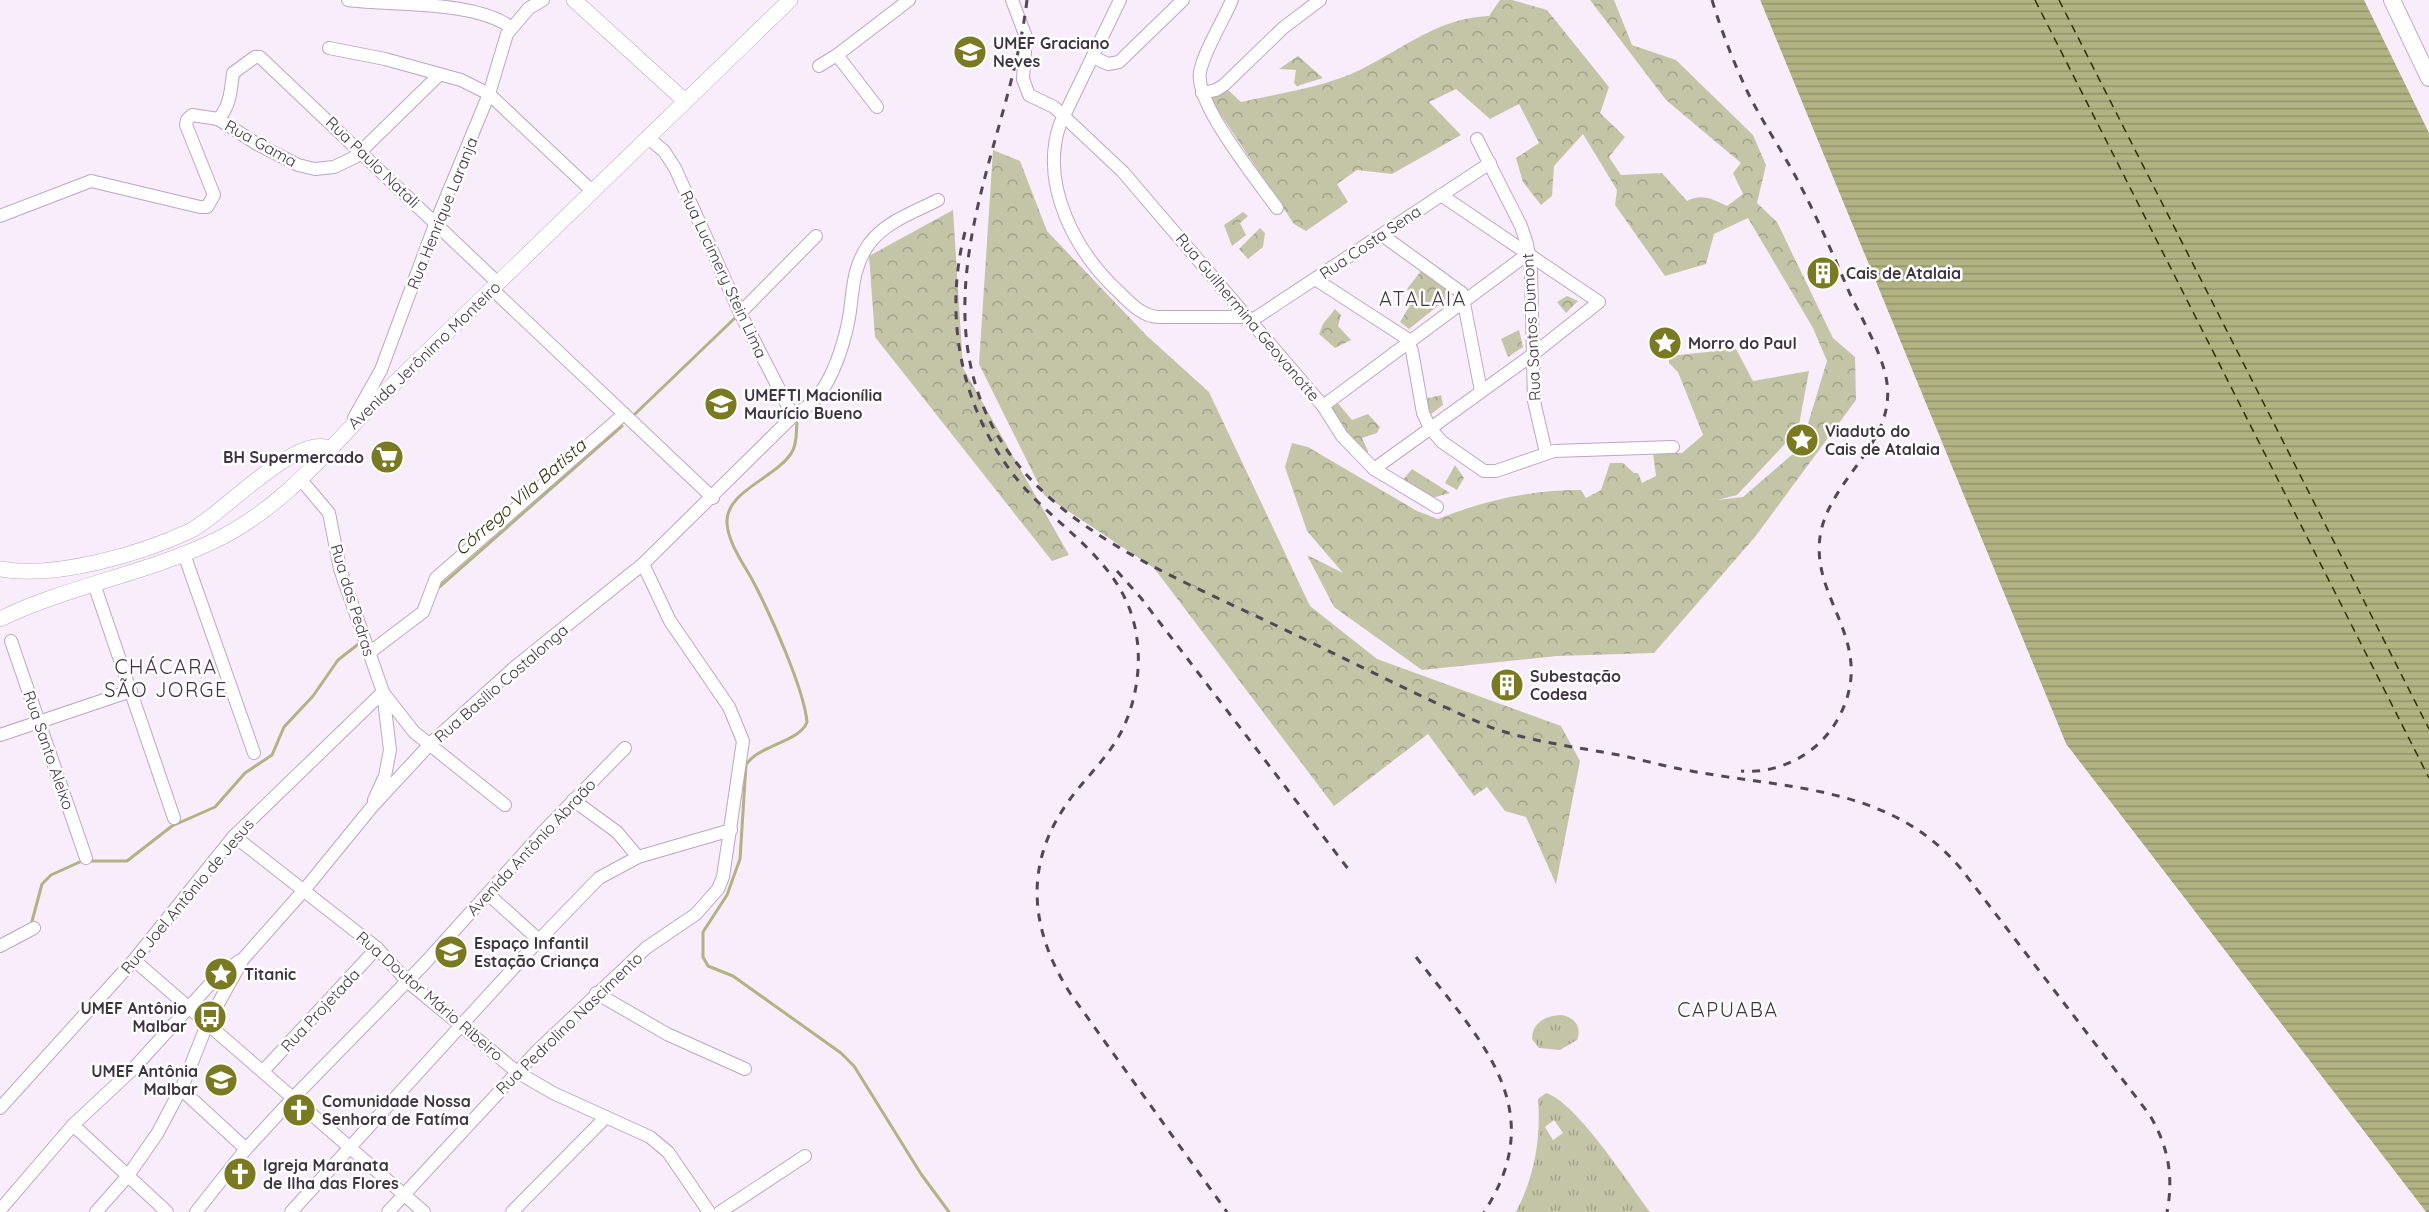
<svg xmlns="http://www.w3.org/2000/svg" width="2429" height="1212" font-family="Quicksand,sans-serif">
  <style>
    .grass { fill: url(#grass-tufts); fill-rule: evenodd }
    .forest { fill: url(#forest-crowns) }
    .water { fill: url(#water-rules) }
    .pier { fill: #f8eefb }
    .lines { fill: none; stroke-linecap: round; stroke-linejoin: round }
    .stream { stroke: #b1b382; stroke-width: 3 }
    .ferry { stroke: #303008; stroke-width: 1.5; stroke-dasharray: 8 6; stroke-linecap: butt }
    .minor-casing { stroke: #bda5c3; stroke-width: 14 }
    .tertiary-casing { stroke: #bda5c3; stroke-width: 16 }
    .secondary-casing { stroke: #bda5c3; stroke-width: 18 }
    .minor { stroke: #fff; stroke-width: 12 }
    .tertiary { stroke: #fff; stroke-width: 15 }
    .secondary { stroke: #fff; stroke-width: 16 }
    .rail { stroke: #524855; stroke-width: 3; stroke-dasharray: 8 8; stroke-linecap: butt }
    .labels { text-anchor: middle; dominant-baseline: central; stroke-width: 5; stroke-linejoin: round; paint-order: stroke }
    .poi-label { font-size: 16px; font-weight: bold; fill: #3e3441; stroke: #fff; text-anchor: start }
    .street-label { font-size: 16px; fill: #3e3441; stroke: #fff }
    .water-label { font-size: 18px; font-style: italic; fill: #303008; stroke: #fff }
    .quarter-label { font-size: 20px; letter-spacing: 1.5px; fill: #3e3441; stroke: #fff }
  </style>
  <defs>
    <pattern id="grass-tufts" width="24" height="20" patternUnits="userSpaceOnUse" patternTransform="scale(1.5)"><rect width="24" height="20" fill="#c4c5a7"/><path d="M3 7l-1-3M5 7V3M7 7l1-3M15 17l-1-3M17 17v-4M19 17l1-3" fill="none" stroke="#a1a18a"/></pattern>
    <pattern id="forest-crowns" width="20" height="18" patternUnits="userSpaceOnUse" patternTransform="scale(1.5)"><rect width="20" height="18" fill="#c4c5a7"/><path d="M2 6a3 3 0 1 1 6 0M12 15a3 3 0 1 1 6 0" fill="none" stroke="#a1a18a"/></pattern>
    <pattern id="water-rules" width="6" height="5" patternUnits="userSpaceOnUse" patternTransform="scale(1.5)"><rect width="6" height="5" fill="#b1b382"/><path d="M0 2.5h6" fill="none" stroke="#91926c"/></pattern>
  </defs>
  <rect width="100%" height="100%" fill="#f8eefb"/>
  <!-- grass -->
  <g class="grass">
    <path d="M 1562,1015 C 1575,1018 1582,1027 1577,1040 L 1560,1050 L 1539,1048 L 1532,1039 C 1532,1022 1547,1015 1562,1015 Z"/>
    <path d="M 1546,1093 C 1576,1102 1629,1184 1650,1212 L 1516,1212 C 1535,1175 1541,1139 1538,1099 ZM 1554,1120 L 1563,1133 L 1553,1140 L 1545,1127 Z"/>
  </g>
  <!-- forest -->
  <g class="forest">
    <path d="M 1500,0 L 1512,0 L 1547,10 L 1609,87 L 1600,113 L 1625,137 L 1609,157 L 1621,175 L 1662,173 L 1687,201 C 1701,193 1713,199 1727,206 L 1743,194 L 1733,173 L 1741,163 L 1666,100 L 1590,0 L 1614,0 L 1632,45 L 1676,60 L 1753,135 L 1766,165 L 1757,203 L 1777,222 L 1833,338 L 1855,357 L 1856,400 L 1755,537 L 1654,653 L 1557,656 L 1422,670 L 1334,607 L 1307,555 L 1343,573 L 1307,531 L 1285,467 L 1292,443 L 1308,447 L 1417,511 L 1438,519 C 1485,500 1530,490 1581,490 L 1586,498 L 1601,490 L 1610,463 L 1623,463 L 1634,473 L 1638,473 L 1642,483 L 1656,476 L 1653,453 L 1682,453 L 1703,435 L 1678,372 L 1669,363 L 1669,356 L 1736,349 L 1753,381 L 1809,371 L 1798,430 L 1737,495 L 1717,500 L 1743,497 L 1801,447 L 1827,361 L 1813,328 L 1748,218 L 1714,234 L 1706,264 L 1665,276 L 1615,205 L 1617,190 L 1583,134 L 1554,166 L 1552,196 L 1541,205 L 1523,182 L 1516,158 L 1539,143 L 1519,104 L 1490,119 L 1456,89 L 1429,102 L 1461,135 L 1392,174 L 1357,170 L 1337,184 L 1348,202 L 1306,231 L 1294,224 L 1209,97 L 1228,90 L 1241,102 C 1277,94 1317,88 1351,74 C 1399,53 1434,18 1489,16 Z"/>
    <polygon points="1298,56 1323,78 1297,86 1294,83 1296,70 1279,69"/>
    <polygon points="993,150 1020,161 1047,231 1147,336 1209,392 1310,606 1377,659 1561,726 1580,761 1556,884 1526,817 1505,811 1487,787 1474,796 1428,734 1334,806 1154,568 1044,495 979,364"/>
    <polygon points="953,210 963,368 1069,555 1052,561 875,337 869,256"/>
    <polygon points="1243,212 1248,216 1240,223 1246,235 1232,246 1224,225"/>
    <polygon points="1260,228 1265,233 1263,247 1248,259 1239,249"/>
    <polygon points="1421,271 1454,293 1409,329 1400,322 1413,300 1407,289"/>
    <polygon points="1567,296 1578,301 1566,313 1557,302"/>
    <polygon points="1335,309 1341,315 1338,326 1351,340 1335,348 1319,334 1323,324"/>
    <polygon points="1519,330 1523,347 1508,357 1501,339"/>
    <polygon points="1441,395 1443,405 1431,414 1425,399"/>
    <polygon points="1336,401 1352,420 1368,414 1380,427 1377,433 1362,438 1368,451 1367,457 1328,408"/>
    <polygon points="1455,465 1464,478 1457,490 1445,483"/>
    <polygon points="1412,469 1450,493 1432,498 1401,482"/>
  </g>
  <!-- water -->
  <polygon class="water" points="1760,0 2364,0 2429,133 2429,1212 2426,1212 2066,744"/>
  <!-- pier -->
  <polygon class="pier" points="1757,0 1760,0 2066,744 2426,1212 2422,1212 2064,746"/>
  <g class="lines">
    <!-- stream -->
    <g class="stream">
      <polyline points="635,414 737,316"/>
      <path d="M 797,423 C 796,432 797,442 793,450 C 780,477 725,490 727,523 C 728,544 746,567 755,585 C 771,616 804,689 807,722 C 800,742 758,745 746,765 L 740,859 L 727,895 L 703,932 L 703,957 L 708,966 L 733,976 L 841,1053 L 854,1066 L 921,1174 L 949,1212"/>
      <polyline points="437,589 622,426"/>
      <polyline points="31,925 42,884 51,875 82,861 127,861 172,826 215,807 245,773 272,755 284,727 313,696 338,660 361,642"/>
    </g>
    <!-- ferry -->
    <g class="ferry">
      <polyline points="2035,0 2429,778"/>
      <polyline points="2059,0 2429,729"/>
    </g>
    <defs>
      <g id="minor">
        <path d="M 348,0 C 396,6 471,0 511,27"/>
        <polyline points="1012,0 1026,37 1023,79 1029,95 1054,107 1123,172 1323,406 1342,436 1374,469 1437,507"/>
        <path d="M 1120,0 L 1060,124 C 1039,185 1076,253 1120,293 C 1131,304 1142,316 1158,317 L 1248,317"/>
        <path d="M 1232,0 C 1223,21 1204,51 1200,72 C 1194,103 1258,181 1277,208"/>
        <polyline points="329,48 385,59 461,80 489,94 592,191"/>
        <polyline points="837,55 909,0"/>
        <polyline points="1093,57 1108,64 1119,62 1183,0"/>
        <polyline points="819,66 837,55 877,107"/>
        <polyline points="1202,93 1216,90 1224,85 1283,28 1320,0"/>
        <path d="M 218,119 C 230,107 231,90 233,73 L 255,57 L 260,57 L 498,283"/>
        <polyline points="647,137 664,151 675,168 740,313 793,416"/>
        <polyline points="1477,139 1521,226 1527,244 1531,271 1534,401 1546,453"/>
        <polyline points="0,216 91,181 200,207 207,207 214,195 186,125 187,120 192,115 218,119 257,144 298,165 315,169 334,167 355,157 439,75"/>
        <polyline points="1382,235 1462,293 1481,391"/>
        <polyline points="1315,279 1406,338 1412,351 1423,413 1430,428 1442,442 1484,471 1496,471 1554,451 1673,447"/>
        <polyline points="492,289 713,498"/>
        <polyline points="740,313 816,236"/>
        <polyline points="1251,321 1490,163"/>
        <polyline points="1323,406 1529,253"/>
        <polyline points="354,418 381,370 436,222 489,94 507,34 529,8 543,0"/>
        <polyline points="1374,469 1532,355 1599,302 1441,195"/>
        <polyline points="302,481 329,513 340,569 383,692 390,750 385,776 374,800"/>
        <polyline points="184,554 254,753"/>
        <polyline points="94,584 174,818"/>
        <polyline points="11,641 86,858"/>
        <polyline points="369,653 423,612 436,578 624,414"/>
        <polyline points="385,695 414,732 505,805"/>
        <polyline points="0,735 131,691"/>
        <polyline points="573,800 617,832 638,857"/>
        <polyline points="234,836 377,948 407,981 517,1072 553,1093 650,1137 668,1152 709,1212"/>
        <polyline points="488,894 539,940"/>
        <polyline points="0,946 34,928"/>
        <polyline points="134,960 424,1212"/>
        <polyline points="596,993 667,1034 745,1069"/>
        <polyline points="263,1071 377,948"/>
        <polyline points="181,1089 246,1149"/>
        <polyline points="0,1108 134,960 234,836 383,692"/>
        <polyline points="73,1125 167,1212"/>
        <polyline points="0,1210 73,1125 134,1068 211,983 239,961"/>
        <path d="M 96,1212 L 127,1177 L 157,1134 L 183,1085 L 208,1022 L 243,959 L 305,889 L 371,808 L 431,743 L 515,667 L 643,564 L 793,416 C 802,410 812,404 818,396 C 833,377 843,347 848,323 C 854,294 850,271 869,244 C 885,222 914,212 938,200"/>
        <polyline points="196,1212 246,1149 293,1098 425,963 543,832 625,748"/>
        <polyline points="291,1212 539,940 599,878 638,857 731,830"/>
        <polyline points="388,1212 537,1051 646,948 696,914 718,889 723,877 743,741 729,707 670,621 643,564"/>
        <polyline points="512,1212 606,1117"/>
        <polyline points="720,1212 805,1156"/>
      </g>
      <g id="tertiary">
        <polyline points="574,0 685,101"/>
        <path d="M 0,569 C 56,579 140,554 190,531 C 220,517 298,430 331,449"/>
        <path d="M 0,619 C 68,586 145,574 214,541 C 279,510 322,457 371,406 L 790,0"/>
      </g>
      <polyline id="secondary" points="2392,0 2429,78"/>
    </defs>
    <!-- minor casing -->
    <use href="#minor" class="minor-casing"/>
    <!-- tertiary casing -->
    <use href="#tertiary" class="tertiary-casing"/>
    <!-- secondary casing -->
    <use href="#secondary" class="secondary-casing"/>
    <!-- minor -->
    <use href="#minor" class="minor"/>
    <!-- tertiary -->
    <use href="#tertiary" class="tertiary"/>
    <!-- secondary -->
    <use href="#secondary" class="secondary"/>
    <!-- rail -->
    <g class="rail">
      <path d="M 1027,0 C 1015,101 968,196 965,298 C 959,494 1128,555 1275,625 C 1347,659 1417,696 1490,727 C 1532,742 1576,747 1619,755 C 1643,760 1667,767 1691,771 C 1789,789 1893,786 1962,870 L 2149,1114 C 2168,1145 2174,1176 2167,1212"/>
      <path d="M 1712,0 C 1722,33 1735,66 1750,97 C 1765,126 1784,154 1799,183 C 1818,219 1834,257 1850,294 C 1862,319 1878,346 1885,373 C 1902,439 1834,473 1821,531 C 1808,594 1869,634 1846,701 C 1840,718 1830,734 1816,746 C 1795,764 1769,773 1741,771"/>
      <path d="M 965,232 C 940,328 967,434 1039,503 C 1082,544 1129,576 1137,639 C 1142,674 1133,718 1112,747 C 1097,769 1076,788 1062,811 C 1023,872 1033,935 1070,993 L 1227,1212"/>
      <polyline points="1117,571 1141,598 1352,874"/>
      <path d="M 1416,957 C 1477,1037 1553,1107 1484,1212"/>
    </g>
  </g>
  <!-- icons -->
  <defs>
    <symbol id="school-disc" viewBox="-11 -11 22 22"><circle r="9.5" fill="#7a7a21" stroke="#fff"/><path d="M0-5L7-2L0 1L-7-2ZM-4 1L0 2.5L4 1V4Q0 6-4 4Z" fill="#fff"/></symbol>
    <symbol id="building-disc" viewBox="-11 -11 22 22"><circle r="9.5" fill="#7a7a21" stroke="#fff"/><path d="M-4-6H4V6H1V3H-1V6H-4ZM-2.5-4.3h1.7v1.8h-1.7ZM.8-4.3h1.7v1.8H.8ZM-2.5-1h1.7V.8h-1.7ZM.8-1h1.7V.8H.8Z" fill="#fff"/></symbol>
    <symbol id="sight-disc" viewBox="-11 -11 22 22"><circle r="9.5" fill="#7a7a21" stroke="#fff"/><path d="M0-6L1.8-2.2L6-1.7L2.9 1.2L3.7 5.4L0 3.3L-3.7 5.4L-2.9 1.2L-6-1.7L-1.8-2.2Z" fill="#fff"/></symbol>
    <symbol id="supermarket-disc" viewBox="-11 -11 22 22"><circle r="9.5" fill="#7a7a21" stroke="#fff"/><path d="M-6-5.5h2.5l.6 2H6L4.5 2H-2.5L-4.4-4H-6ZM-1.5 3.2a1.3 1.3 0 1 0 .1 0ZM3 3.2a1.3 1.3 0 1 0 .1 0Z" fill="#fff"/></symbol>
    <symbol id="bus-disc" viewBox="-11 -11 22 22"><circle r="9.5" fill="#7a7a21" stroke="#fff"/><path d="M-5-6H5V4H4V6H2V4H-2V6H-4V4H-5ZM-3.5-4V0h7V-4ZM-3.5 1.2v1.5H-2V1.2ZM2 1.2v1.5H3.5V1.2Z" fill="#fff"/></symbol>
    <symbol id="church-disc" viewBox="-11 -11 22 22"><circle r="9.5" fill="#7a7a21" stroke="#fff"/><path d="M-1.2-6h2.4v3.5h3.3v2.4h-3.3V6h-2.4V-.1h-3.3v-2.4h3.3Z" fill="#fff"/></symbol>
  </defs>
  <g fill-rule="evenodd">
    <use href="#school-disc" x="951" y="33" width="38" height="38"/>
    <use href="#building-disc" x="1804" y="254" width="38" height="38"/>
    <use href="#sight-disc" x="1646" y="324" width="38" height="38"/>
    <use href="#school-disc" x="702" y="385" width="38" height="38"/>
    <use href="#sight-disc" x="1783" y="421" width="38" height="38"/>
    <use href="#supermarket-disc" x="368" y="438" width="38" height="38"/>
    <use href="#building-disc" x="1488" y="666" width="38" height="38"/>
    <use href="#school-disc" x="432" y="933" width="38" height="38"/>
    <use href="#sight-disc" x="202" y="955" width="38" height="38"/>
    <use href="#bus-disc" x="191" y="998" width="38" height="38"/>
    <use href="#school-disc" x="202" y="1061" width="38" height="38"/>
    <use href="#church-disc" x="280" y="1091" width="38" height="38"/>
    <use href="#church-disc" x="221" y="1155" width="38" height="38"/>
  </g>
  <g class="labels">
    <!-- poi labels -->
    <g class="poi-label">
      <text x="993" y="43">UMEF Graciano<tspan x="993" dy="18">Neves</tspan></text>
      <text x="1846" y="273">Cais de Atalaia</text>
      <text x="1688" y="343">Morro do Paul</text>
      <text x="744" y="395">UMEFTI Macionília<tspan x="744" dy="18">Maurício Bueno</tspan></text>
      <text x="1825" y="431">Viaduto do<tspan x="1825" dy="18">Cais de Atalaia</tspan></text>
      <text x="364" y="457" text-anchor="end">BH Supermercado</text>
      <text x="1530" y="676">Subestação<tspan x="1530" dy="18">Codesa</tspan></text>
      <text x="474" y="943">Espaço Infantil<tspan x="474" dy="18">Estação Criança</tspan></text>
      <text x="244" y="974">Titanic</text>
      <text x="187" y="1008" text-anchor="end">UMEF Antônio<tspan x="187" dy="18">Malbar</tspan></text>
      <text x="198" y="1071" text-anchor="end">UMEF Antônia<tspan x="198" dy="18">Malbar</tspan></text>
      <text x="322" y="1101">Comunidade Nossa<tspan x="322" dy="18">Senhora de Fatíma</tspan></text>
      <text x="263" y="1165">Igreja Maranata<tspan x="263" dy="18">de Ilha das Flores</tspan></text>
    </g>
    <!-- street labels -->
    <g class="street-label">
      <text transform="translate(261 143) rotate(29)">Rua Gama</text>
      <text transform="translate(373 162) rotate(44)">Rua Paulo Natali</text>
      <text transform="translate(442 213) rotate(-68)">Rua Henrique Laranja</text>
      <text transform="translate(1370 242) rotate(-34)">Rua Costa Sena</text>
      <text transform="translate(724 274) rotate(65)">Rua Lucimery Stein Lima</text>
      <text transform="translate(1248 317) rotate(50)">Rua Guilhermina Geovanotte</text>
      <text transform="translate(1531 327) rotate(-93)">Rua Santos Dumont</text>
      <text transform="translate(424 355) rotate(-44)">Avenida Jerônimo Monteiro</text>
      <text transform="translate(353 600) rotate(73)">Rua das Pedras</text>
      <text transform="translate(501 683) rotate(-41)">Rua Basílio Costalonga</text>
      <text transform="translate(49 750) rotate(71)">Rua Santo Aleixo</text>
      <text transform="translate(531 847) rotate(-47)">Avenida Antônio Abraão</text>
      <text transform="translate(187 896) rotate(-50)">Rua Joel Antônio de Jesus</text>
      <text transform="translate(430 996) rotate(41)">Rua Doutor Mário Ribeiro</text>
      <text transform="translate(320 1010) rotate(-47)">Rua Projetada</text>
      <text transform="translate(569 1023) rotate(-44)">Rua Pedrolino Nascimento</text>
    </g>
    <!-- water labels -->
    <g class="water-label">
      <text transform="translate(520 497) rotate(-41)">Córrego Vila Batista</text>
    </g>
    <!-- quarter labels -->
    <g class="quarter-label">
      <text x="1423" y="298">ATALAIA</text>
      <text x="166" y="666">CHÁCARA<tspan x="166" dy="23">SÃO JORGE</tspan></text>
      <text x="1728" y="1009">CAPUABA</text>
    </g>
  </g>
</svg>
